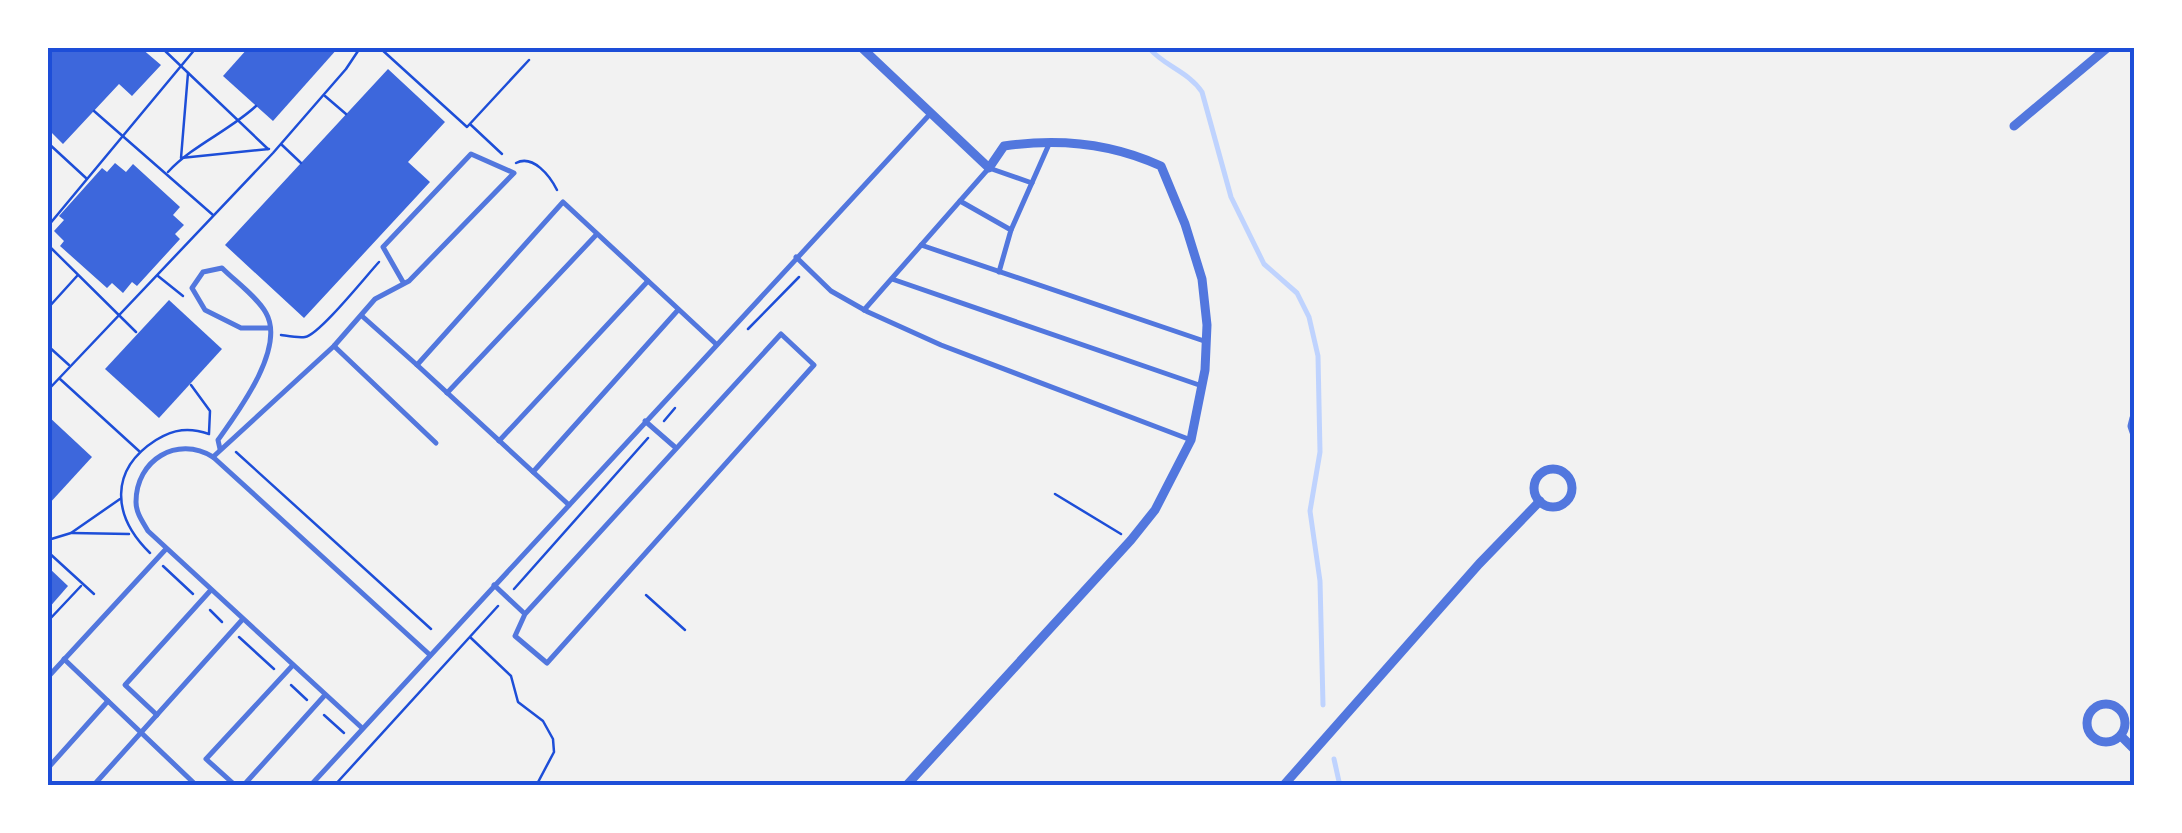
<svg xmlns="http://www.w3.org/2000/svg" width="2182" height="833" font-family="Mulish,sans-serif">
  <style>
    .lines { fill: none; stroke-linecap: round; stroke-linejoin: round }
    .stream { stroke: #bfd3fe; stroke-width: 5 }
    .building { fill: #3d67dc }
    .path { stroke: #1d4ed8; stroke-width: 2.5 }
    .service { stroke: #5277de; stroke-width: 5 }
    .minor { stroke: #5277de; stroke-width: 9 }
    .neatline { fill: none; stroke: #1d4ed8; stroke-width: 4 }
  </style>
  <rect width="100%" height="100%" fill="#f2f2f2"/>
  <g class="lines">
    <!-- stream -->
    <g class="stream">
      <path d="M 1149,48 C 1164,66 1189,72 1202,92 L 1231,197 L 1264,264 L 1297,293 L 1309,317 L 1318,356 L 1320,452 L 1310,511 L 1320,581 L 1323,705"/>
      <polyline points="1334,759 1340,786"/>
    </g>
  </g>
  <!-- building -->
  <g class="building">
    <polygon points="48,48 141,48 161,65 132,96 119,84 63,144 48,129"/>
    <polygon points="248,48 338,48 273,121 223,76"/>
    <polygon points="388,69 445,122 408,162 430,182 304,318 225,245"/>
    <polygon points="115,163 126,172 133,164 180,207 173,215 184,225 175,234 180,239 137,286 132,282 123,293 112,283 107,288 60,246 64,241 54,231 64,220 59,216 102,168 107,172"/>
    <polygon points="169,300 222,349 159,418 105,369"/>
    <polygon points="48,416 92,457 48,505"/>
    <polygon points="48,567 68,586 48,609"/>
  </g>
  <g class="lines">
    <!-- path -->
    <g class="path">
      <polyline points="162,48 268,149"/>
      <polyline points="380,48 467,127 529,60"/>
      <polyline points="188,73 181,158 269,149"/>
      <polyline points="325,96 346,114"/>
      <polyline points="94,111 213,215"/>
      <polyline points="471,125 502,154"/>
      <polyline points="48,143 86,178"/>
      <polyline points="282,145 301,163"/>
      <path d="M 516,163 C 533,154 550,176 557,190"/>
      <path d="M 168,172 C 193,145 229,131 256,106"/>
      <polyline points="48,226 196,48"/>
      <polyline points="48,245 136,332"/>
      <polyline points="158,276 183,296"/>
      <polyline points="48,308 77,276"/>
      <polyline points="748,329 799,277"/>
      <path d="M 281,335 C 288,336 298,338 305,337 C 319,335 366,276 379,262"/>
      <polyline points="48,346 69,365"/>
      <polyline points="60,379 139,451"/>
      <polyline points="191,385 210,411 209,433"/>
      <polyline points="48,390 273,153 346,69 360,48"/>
      <polyline points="664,421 675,408"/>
      <polyline points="236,452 431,629"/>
      <polyline points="1055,494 1121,534"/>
      <polyline points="72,533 129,534"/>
      <polyline points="48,540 71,533 120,499"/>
      <polyline points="48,552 94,594"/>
      <path d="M 150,553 C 112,516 109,470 156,440 C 174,429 189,427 209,434"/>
      <polyline points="163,566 193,594"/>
      <polyline points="514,589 648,438"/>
      <polyline points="646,595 685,630"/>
      <polyline points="210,610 222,622"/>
      <polyline points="48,621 81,586"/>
      <polyline points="239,637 274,669"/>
      <polyline points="471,638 511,676 518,702 543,721 553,739 554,752 536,786"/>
      <polyline points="291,685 307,700"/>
      <polyline points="324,715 344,733"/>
      <polyline points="334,786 498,606"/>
    </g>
    <!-- service -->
    <g class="service">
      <polyline points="960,201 1011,230 999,272"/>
      <polyline points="1011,230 1050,142"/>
      <polyline points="921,245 1207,342"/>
      <polyline points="796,257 831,291 868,312 941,345 1191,440"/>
      <polyline points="892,279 1202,386"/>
      <polyline points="864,310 989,168 1032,183"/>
      <polyline points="362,316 417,365 563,202 716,344"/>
      <polyline points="334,346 436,443"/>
      <polyline points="417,365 569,505"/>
      <polyline points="447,393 597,234"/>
      <polyline points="645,421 676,448"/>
      <polyline points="499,441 648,281"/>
      <path d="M 220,449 L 218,440 C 238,412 286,348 266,313 C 257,297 235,281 222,268 L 203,272 L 192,288 L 205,310 L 241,328 L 270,328"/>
      <polyline points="213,457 334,346 375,299 409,281 514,173 471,154 383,247 403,282"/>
      <polyline points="533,472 678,310"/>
      <polyline points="494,585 525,614 781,334 814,365 547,663 515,636 525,614"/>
      <polyline points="64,659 197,786"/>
      <polyline points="48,677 166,549"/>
      <polyline points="157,715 125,685 210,591"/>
      <path d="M 361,727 L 148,531 C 143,522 136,513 136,502 C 136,460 177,435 213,457 L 430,655"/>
      <polyline points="48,768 108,701"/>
      <polyline points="93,786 242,620"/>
      <polyline points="236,786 206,759 293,665"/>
      <polyline points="243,786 325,695"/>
      <polyline points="310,786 931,113"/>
    </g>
    <!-- minor -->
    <g class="minor">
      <path d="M 862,48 L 989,168 L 1004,146 C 1058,138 1111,143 1161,166 L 1185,224 L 1202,279 L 1207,325 L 1205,370 L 1191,440 L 1155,510 L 1131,540 L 906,786"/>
      <polyline points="2014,126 2107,48"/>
      <polyline points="2134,418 2132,426 2134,432"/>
      <circle cx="1553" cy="488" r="19"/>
      <circle cx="2106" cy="723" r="19"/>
      <polyline points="2121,736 2134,749"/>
      <polyline points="1283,786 1479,564 1540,501"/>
    </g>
  </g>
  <!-- border -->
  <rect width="2182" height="833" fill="none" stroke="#ffffff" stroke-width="100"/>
  <rect x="50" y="50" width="2082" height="733" class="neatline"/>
</svg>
